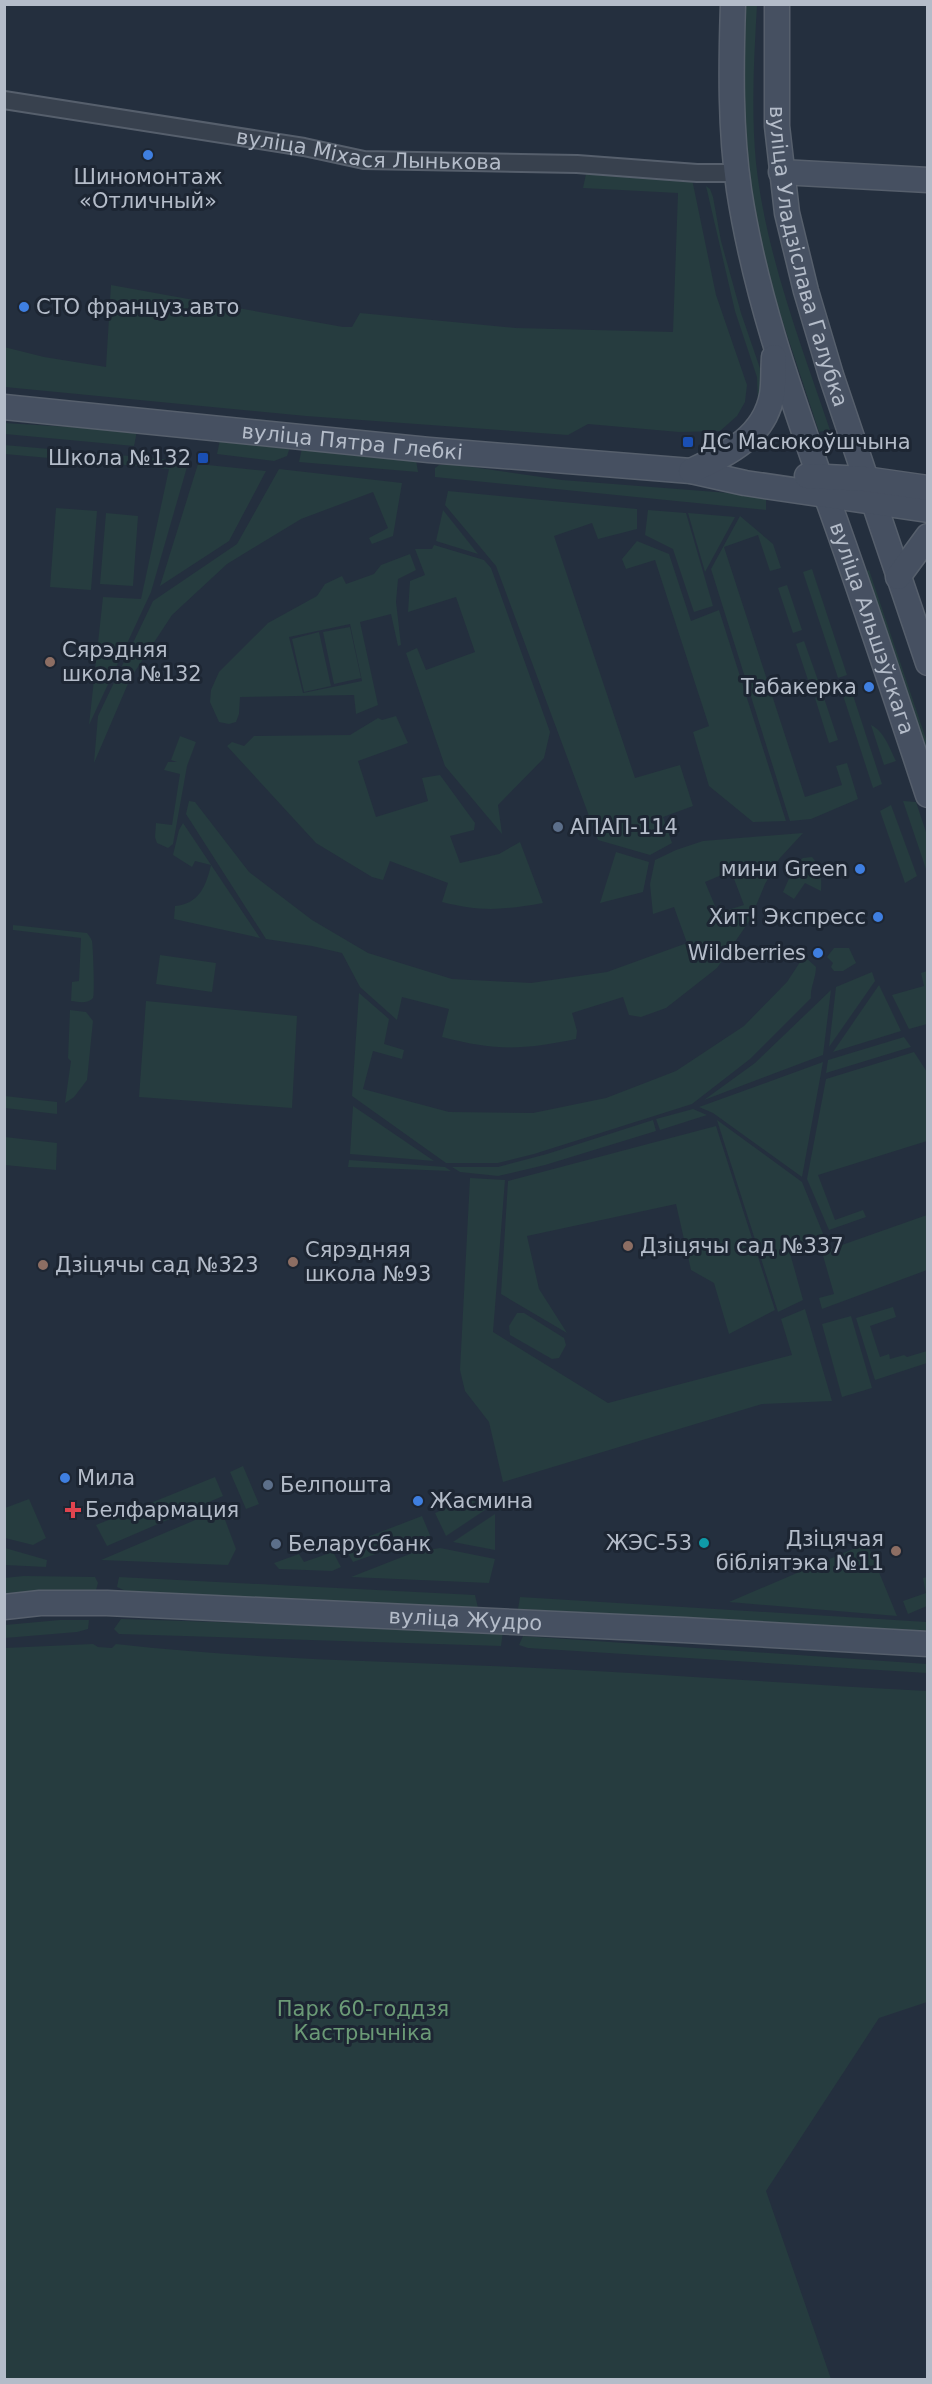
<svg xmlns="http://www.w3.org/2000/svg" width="932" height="2384" font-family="'DejaVu Sans',sans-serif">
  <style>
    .green { fill: #263c3f; fill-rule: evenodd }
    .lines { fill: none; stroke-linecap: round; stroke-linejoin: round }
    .street-casing { stroke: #565f6c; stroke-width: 20 }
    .secondary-casing { stroke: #565f6c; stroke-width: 27 }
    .street { stroke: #38414e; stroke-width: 16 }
    .secondary { stroke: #465061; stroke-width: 24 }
    .shop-dot { fill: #3f7fe0; stroke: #1d2633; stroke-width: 2 }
    .transit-dot { fill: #1a4fb4; stroke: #1d2633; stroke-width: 2 }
    .education-dot { fill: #8d6e63; stroke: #1d2633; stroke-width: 2 }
    .service-dot { fill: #5c6f8a; stroke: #1d2633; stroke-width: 2 }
    .health-dot { fill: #e0444e; stroke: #1d2633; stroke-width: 2 }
    .culture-dot { fill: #0f9aa8; stroke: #1d2633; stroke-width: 2 }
    .labels { text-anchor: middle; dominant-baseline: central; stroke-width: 6; stroke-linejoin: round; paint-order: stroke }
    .street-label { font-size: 21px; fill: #b4bcc9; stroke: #1d2633 }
    .poi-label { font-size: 21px; fill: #b4bcc9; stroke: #1d2633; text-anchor: start }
    .park-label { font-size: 21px; fill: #6b9a76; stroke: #1d2633 }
  </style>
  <rect width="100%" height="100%" fill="#242f3e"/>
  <!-- green -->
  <g class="green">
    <path d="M 744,5 L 757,5 C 754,57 751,110 756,163 C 766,255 801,344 830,430 L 819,432 L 763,262 L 751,211 L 740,111 Z"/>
    <polygon points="586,174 692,179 716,295 747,385 745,402 737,416 720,431 679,432 588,424 568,435 306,416 5,387 4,347 44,357 106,367 111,285 343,327 352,327 360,313 516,328 673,332 678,193 583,188"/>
    <polygon points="706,186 710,189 713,197 721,241 741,313 765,383 758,402 757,377 735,311"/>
    <polygon points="4,423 137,431 134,446 5,434"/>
    <polygon points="220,440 290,447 287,456 274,461 217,454"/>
    <polygon points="4,445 186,461 187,467 151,592 89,725 103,597 141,599 169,469 5,454"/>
    <polygon points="302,448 416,460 418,472 299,462"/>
    <polygon points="198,464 266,471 229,541 160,586"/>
    <polygon points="452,464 562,480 766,496 766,510 435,477 435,468 439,465"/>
    <polygon points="279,469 402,483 393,536 372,544 369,538 388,528 373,492 301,519 227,564 172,615 130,679 94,763 98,716 153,601 237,544"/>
    <polygon points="448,491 637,509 637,529 598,539 592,523 554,536 635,778 680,765 693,806 663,817 672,843 650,855 598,840 496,566 445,505"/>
    <polygon points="56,508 97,511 91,590 50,587"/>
    <polygon points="443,510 478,554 436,541"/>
    <polygon points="648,510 686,513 713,606 694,612 673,549 645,535"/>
    <polygon points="106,513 138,516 133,586 100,584"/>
    <polygon points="688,513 735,517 705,572"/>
    <polygon points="740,516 773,544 781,568 770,571 758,535 724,547 805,797 842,785 836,766 847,763 858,799 811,819 790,821 711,569"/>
    <polygon points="637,541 669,554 691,621 719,610 786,821 753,822 709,786 693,732 709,726 655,560 626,569 622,559"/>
    <polygon points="434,545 484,560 491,568 550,732 544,758 498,805 502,834 445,766 406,653 417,648 426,670 475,652 456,597 408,612 410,581 425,575 415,549 432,549"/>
    <path d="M 410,554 L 416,570 L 398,579 L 396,602 L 401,645 L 398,646 L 391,614 L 360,622 L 378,705 L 356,714 L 354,695 L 240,697 L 239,714 L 236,722 L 229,724 L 219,722 L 210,702 L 211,690 L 219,672 L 268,623 L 317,596 L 325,584 L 342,576 L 346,584 L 374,574 L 381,565 ZM 350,624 L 362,681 L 303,693 L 289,637 Z"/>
    <polygon points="812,569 847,675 838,678 803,572"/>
    <polygon points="869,570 927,742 927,747 924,748 863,572"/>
    <polygon points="787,585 802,630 793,633 778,588"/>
    <polygon points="350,627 361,678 334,684 323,632"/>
    <polygon points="319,632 331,686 304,692 292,639"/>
    <polygon points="804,641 820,686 811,689 796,644"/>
    <polygon points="849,683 882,784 873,788 840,686"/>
    <polygon points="823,695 838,740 829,743 815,698"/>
    <path d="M 396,716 L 408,743 L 358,761 L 376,817 L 428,801 L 422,778 L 440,775 L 475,823 L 474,830 L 450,836 L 460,863 L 499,854 L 520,842 L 543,903 C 503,910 481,912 442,902 L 448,883 L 390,861 L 383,880 L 372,877 L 316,843 L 227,746 L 232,742 L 244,746 L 254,736 L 350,735 L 378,718 L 382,720 Z"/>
    <path d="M 871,725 C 884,731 890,749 896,761 L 884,765 Z"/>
    <polygon points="180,736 196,742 187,766 173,844 168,848 157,843 155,837 156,823 172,825 180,774 164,770 168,762 177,762 171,760"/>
    <path d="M 189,801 L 195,802 L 249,872 L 312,920 L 368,953 L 452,979 L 531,983 L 607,972 L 687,943 L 674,907 L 653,914 L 650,884 L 655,860 L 676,850 L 703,841 L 803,833 L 779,859 L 765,884 L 750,920 L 717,968 L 666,1008 L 641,1017 L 629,1015 L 623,997 L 572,1013 L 577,1031 L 576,1039 C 522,1050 496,1051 442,1037 L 449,1009 L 402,997 L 397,1020 L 360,987 L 342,953 L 312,946 L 266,939 L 186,814 ZM 731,871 L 744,905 L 718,913 L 705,882 Z"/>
    <polygon points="903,801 916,802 927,835 927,872"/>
    <polygon points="891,805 917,876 905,883 880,811"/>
    <path d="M 183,823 L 260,938 L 174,919 L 175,906 C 199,904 206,886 211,865 L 195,861 L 192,867 L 173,855 L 179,830 Z"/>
    <polygon points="616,852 649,862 643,892 600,903"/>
    <path d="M 812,857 C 821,867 822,878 821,891 L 805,883 L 794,899 L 783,892 L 795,865 L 803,858 Z"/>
    <path d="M 13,925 L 87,933 C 89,936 91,938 92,941 C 93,947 95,995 93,998 C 88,1004 79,1002 71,1001 L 72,982 L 79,981 L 81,938 L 13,930 Z"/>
    <polygon points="834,948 849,948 856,963 843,971 834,971 831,967 833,963 827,957"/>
    <polygon points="160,955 216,963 212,992 156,984"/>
    <path d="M 804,956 L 816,967 C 816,978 810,988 811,998 L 750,1059 L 692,1104 L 534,1154 L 498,1163 L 446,1163 L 352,1096 L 359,993 L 389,1019 L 384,1044 L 404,1050 L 402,1059 L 373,1051 L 363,1089 L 449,1112 L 533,1113 L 606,1098 L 676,1071 L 744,1026 L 787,982 Z"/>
    <polygon points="927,971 927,1024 909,1029 892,995 924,986 921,973"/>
    <polygon points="872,972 875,981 829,1047 836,987"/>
    <polygon points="879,985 901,1031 833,1052"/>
    <polygon points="831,990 823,1055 704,1100 755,1063"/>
    <polygon points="146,1001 297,1016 292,1108 139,1097"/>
    <polygon points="70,1010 86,1012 93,1021 87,1080 74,1097 65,1103 71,1061 68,1058"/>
    <polygon points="904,1037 911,1047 826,1073 828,1060"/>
    <polygon points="914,1052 927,1072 927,1141 818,1175 835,1220 863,1210 866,1217 829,1230 807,1179 826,1079"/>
    <polygon points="823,1062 802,1177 713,1113 699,1107"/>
    <polygon points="5,1096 57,1102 57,1114 5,1108"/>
    <polygon points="353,1106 434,1161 350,1154"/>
    <polygon points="693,1109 707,1115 660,1130 656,1119"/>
    <polygon points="653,1120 656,1131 545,1165 498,1176 460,1172 452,1167 498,1167 547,1154"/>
    <polygon points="717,1120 802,1182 824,1236 788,1246 803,1300 778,1312"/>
    <polygon points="716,1126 775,1310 729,1334 714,1283 691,1270 676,1204 527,1236 539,1289 567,1333 501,1294 508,1181"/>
    <polygon points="5,1137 57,1143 56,1170 5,1165"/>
    <polygon points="349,1160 445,1167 451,1171 348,1167"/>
    <polygon points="470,1178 505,1180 493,1332 608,1403 792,1355 781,1319 805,1309 832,1401 762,1404 503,1482 489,1422 465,1391 460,1370"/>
    <polygon points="927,1215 927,1270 822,1309 819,1298 834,1294 822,1252"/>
    <polygon points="893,1307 896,1317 870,1326 880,1357 889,1354 890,1359 904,1355 907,1357 927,1351 927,1363 875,1380 856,1318"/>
    <polygon points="517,1313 524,1313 564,1338 566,1345 559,1358 552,1359 510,1335 509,1326"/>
    <polygon points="851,1316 872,1388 842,1397 822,1324"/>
    <polygon points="243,1466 259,1504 246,1509 230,1472"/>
    <polygon points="215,1477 223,1496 107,1546 96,1525"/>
    <polygon points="477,1495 485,1510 446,1536 435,1513"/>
    <polygon points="29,1499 46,1538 33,1545 5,1538 5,1508"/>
    <polygon points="221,1509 236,1549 228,1565 101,1560"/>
    <polygon points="495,1514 495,1550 453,1542"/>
    <polygon points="422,1516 432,1540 410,1542 353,1562 344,1546"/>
    <polygon points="867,1543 897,1616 729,1602"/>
    <polygon points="5,1548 47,1560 46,1567 5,1565"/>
    <polygon points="440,1548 495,1559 489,1583 351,1577 415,1552"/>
    <polygon points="333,1552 341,1567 332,1571 279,1569 274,1563 299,1554 304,1562"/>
    <polygon points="24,1576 95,1577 98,1583 96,1590 5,1593 4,1578"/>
    <polygon points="119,1577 475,1595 478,1608 128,1592 117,1587"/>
    <polygon points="927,1577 927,1606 908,1614 903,1601 926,1593 923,1578"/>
    <polygon points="520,1597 927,1622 927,1634 518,1609"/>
    <polygon points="121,1619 503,1631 501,1646 119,1634 114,1629"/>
    <polygon points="60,1620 89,1620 88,1629 77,1632 5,1638 5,1625"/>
    <polygon points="523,1636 927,1664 927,1673 528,1648 519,1645"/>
    <path d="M 93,1644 L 98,1647 L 112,1648 L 116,1644 C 248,1659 382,1661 515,1667 C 652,1673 790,1684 927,1691 L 927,2002 L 879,2018 L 766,2191 L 831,2379 L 5,2379 L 5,1648 Z"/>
  </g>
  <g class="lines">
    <defs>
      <g id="street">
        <path id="s1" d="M 4,100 L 304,147 L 364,160 L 577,164 L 697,173 L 737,173"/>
      </g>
      <g id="secondary">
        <path id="s2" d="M 733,4 C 731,66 730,129 739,190 C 755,295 791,395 826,495 C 862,594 895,695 928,795"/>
        <path id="s3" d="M 777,4 L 777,126 L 787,213 L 806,291 L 831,375 L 928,663"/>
        <polyline points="781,172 928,180"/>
        <path id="s4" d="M 4,407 L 429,450 L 691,471 L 745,483 L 928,510"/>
        <path d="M 691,471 C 727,454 764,438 772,395 C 774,383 773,370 774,357"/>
        <polyline points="807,476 865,479 928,488"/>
        <polyline points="898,577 928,536"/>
        <path id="s5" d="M 4,1607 L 40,1603 L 107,1603 L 684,1630 L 928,1644"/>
      </g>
    </defs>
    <!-- street casing -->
    <use href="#street" class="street-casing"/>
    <!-- secondary casing -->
    <use href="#secondary" class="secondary-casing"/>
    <!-- street -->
    <use href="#street" class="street"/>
    <!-- secondary -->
    <use href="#secondary" class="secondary"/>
  </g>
  <!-- markers -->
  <g class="shop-dot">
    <circle cx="148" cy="155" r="6"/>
    <circle cx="24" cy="307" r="6"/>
    <circle cx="869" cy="687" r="6"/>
    <circle cx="860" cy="869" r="6"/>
    <circle cx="878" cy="917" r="6"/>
    <circle cx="818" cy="953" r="6"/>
    <circle cx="65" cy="1478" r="6"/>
    <circle cx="418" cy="1501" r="6"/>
  </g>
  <g class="transit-dot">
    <rect x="682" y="436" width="12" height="12" rx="3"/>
    <rect x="197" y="452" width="12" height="12" rx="3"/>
  </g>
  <g class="education-dot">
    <circle cx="50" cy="662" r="6"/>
    <circle cx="628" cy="1246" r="6"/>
    <circle cx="293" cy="1262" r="6"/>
    <circle cx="43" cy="1265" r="6"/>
    <circle cx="896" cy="1551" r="6"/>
  </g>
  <g class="service-dot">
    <circle cx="558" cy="827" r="6"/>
    <circle cx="268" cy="1485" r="6"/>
    <circle cx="276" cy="1544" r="6"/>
  </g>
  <path class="health-dot" d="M70 1501h6v6h6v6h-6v6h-6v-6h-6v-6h6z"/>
  <circle class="culture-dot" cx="704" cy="1543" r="6"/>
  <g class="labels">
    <!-- street labels -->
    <g class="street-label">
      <text stroke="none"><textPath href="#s1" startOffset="369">вуліца Міхася Лынькова</textPath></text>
      <text stroke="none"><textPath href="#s3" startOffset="256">вуліца Уладзіслава Галубка</textPath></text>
      <text stroke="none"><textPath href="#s4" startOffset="350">вуліца Пятра Глебкі</textPath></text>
      <text stroke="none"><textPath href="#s2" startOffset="645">вуліца Альшэўскага</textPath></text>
      <text stroke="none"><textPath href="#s5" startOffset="462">вуліца Жудро</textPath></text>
    </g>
    <!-- poi labels -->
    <g class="poi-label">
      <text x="148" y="177" text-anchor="middle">Шиномонтаж<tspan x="148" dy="24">«Отличный»</tspan></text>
      <text x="36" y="307">СТО француз.авто</text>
      <text x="700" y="442">ДС Масюкоўшчына</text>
      <text x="191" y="458" text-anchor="end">Школа №132</text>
      <text x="62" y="650">Сярэдняя<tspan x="62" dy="24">школа №132</tspan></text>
      <text x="857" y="687" text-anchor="end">Табакерка</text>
      <text x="570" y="827">АПАП-114</text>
      <text x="848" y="869" text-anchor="end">мини Green</text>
      <text x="866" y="917" text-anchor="end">Хит! Экспресс</text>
      <text x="806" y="953" text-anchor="end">Wildberries</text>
      <text x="640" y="1246">Дзіцячы сад №337</text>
      <text x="305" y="1250">Сярэдняя<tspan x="305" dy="24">школа №93</tspan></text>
      <text x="55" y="1265">Дзіцячы сад №323</text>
      <text x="77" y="1478">Мила</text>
      <text x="280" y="1485">Белпошта</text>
      <text x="430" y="1501">Жасмина</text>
      <text x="85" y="1510">Белфармация</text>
      <text x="884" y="1539" text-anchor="end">Дзіцячая<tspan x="884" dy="24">бібліятэка №11</tspan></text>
      <text x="692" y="1543" text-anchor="end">ЖЭС-53</text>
      <text x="288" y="1544">Беларусбанк</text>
    </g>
    <!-- park labels -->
    <g class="park-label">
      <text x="363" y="2009">Парк 60-годдзя<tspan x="363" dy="24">Кастрычніка</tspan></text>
    </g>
  </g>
  <!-- border -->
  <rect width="932" height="2384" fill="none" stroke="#b4bcc9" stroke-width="12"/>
</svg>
